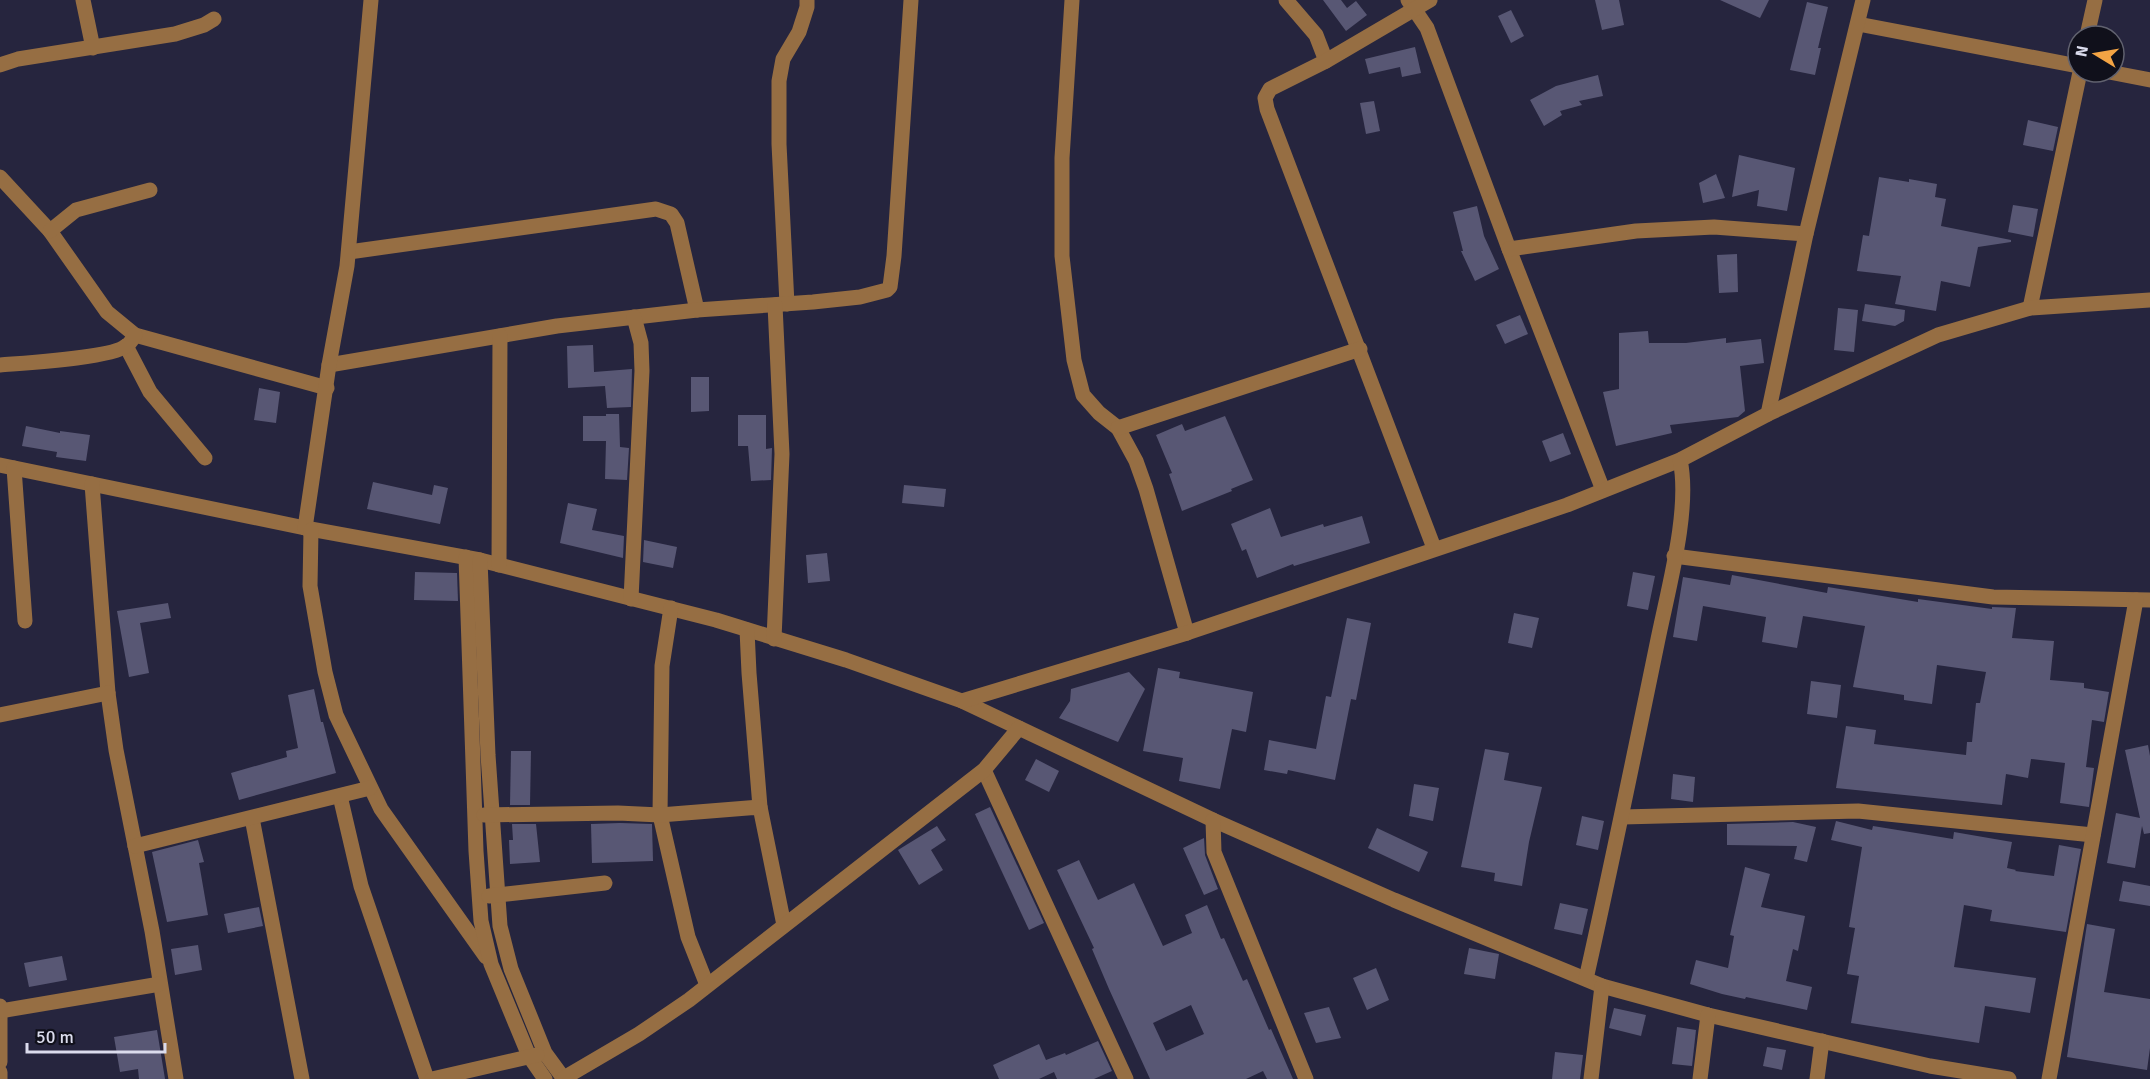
<svg xmlns="http://www.w3.org/2000/svg" width="2150" height="1079" font-family="Signika,sans-serif">
  <style>
    .building { fill: #585774; fill-rule: evenodd }
    .lines { fill: none; stroke-linecap: round; stroke-linejoin: round }
    .minor { stroke: #966e43; stroke-width: 15 }
  </style>
  <rect width="100%" height="100%" fill="#26253e"/>
  <!-- building -->
  <g class="building">
    <polygon points="1323,0 1341,0 1347,8 1356,1 1367,15 1346,31"/>
    <polygon points="1595,0 1619,0 1624,25 1602,30"/>
    <polygon points="1720,0 1769,0 1760,18"/>
    <polygon points="1807,2 1828,7 1818,48 1821,48 1815,75 1790,70"/>
    <polygon points="1511,10 1524,36 1511,43 1498,16"/>
    <polygon points="1415,47 1421,73 1402,77 1400,67 1369,74 1365,59"/>
    <polygon points="1598,75 1603,96 1579,101 1582,105 1560,111 1562,115 1544,126 1530,100 1556,86"/>
    <polygon points="1374,101 1380,131 1366,134 1360,103"/>
    <polygon points="2028,120 2058,127 2053,151 2023,145"/>
    <polygon points="1739,155 1795,168 1787,211 1757,206 1759,190 1732,197"/>
    <polygon points="1716,174 1725,198 1703,203 1699,183"/>
    <polygon points="1879,177 1909,182 1909,179 1937,184 1935,197 1946,199 1941,226 2011,240 2011,242 1978,247 1970,287 1941,281 1936,311 1895,304 1901,276 1857,271 1863,235 1869,236"/>
    <polygon points="2013,205 2038,209 2033,237 2008,232"/>
    <polygon points="1477,206 1484,236 1499,269 1475,281 1461,251 1463,251 1453,212"/>
    <polygon points="1737,254 1738,292 1719,293 1717,255"/>
    <polygon points="1865,304 1905,310 1904,321 1895,326 1862,321"/>
    <polygon points="1838,308 1858,310 1854,352 1834,350"/>
    <polygon points="1520,315 1528,334 1505,344 1496,325"/>
    <polygon points="1648,331 1649,343 1686,343 1726,338 1726,343 1761,339 1764,363 1740,366 1745,411 1738,417 1670,425 1672,433 1616,446 1603,392 1619,389 1619,333"/>
    <polygon points="593,345 594,372 632,369 631,407 607,408 605,386 568,388 567,346"/>
    <polygon points="691,377 709,377 709,411 691,412"/>
    <polygon points="259,388 280,392 276,423 254,420"/>
    <polygon points="606,414 619,414 620,447 629,448 627,480 605,479 606,441 583,441 583,416 606,416"/>
    <polygon points="738,415 766,415 766,449 772,448 771,480 751,481 748,446 738,446"/>
    <polygon points="1225,416 1253,480 1231,489 1232,491 1182,511 1169,474 1172,473 1156,435 1182,424 1185,431"/>
    <polygon points="26,426 60,433 60,431 90,435 86,461 56,457 57,452 22,446"/>
    <polygon points="1563,433 1571,454 1550,462 1542,441"/>
    <polygon points="373,482 432,495 434,485 448,488 440,524 367,509"/>
    <polygon points="904,485 946,489 944,507 902,503"/>
    <polygon points="568,503 597,509 592,530 624,536 623,558 560,543"/>
    <polygon points="1270,508 1281,537 1323,524 1324,527 1362,516 1370,543 1294,566 1293,564 1257,578 1246,549 1242,551 1231,524"/>
    <polygon points="644,540 677,547 673,568 643,562"/>
    <polygon points="827,553 830,581 808,583 806,555"/>
    <polygon points="415,572 457,573 458,601 414,600"/>
    <polygon points="1633,572 1655,576 1648,610 1627,606"/>
    <polygon points="1732,575 1827,593 1828,587 1918,602 1918,599 1992,609 1992,607 2016,608 2012,638 2054,641 2050,680 2084,683 2084,688 2109,692 2104,722 2092,720 2086,767 2094,768 2089,807 2060,803 2065,763 2031,759 2028,778 2006,774 2002,805 1836,788 1846,726 1876,730 1874,744 1966,755 1967,742 1972,742 1976,703 1980,703 1986,672 1937,665 1932,704 1904,700 1904,695 1853,687 1865,626 1803,616 1797,648 1762,642 1766,617 1703,606 1697,641 1673,637 1683,577 1730,585"/>
    <polygon points="168,603 171,618 140,623 149,673 129,677 117,611"/>
    <polygon points="1514,613 1539,618 1532,648 1508,643"/>
    <polygon points="1347,618 1371,623 1356,700 1351,699 1335,780 1288,770 1287,774 1264,770 1269,740 1316,749 1326,696 1331,697"/>
    <polygon points="1158,668 1180,672 1179,678 1253,692 1246,732 1232,729 1220,789 1179,781 1183,758 1143,751"/>
    <polygon points="1129,672 1145,689 1118,742 1059,718 1070,701 1071,689"/>
    <polygon points="1811,681 1841,685 1837,718 1807,714"/>
    <polygon points="314,689 321,722 323,722 336,773 239,800 231,773 287,757 286,751 298,748 288,695"/>
    <polygon points="2148,745 2150,756 2150,833 2144,834 2142,826 2135,868 2107,863 2116,813 2140,818 2125,750"/>
    <polygon points="1485,749 1509,753 1504,780 1542,787 1529,842 1522,886 1494,881 1495,873 1461,867"/>
    <polygon points="511,751 531,751 530,805 510,805"/>
    <polygon points="1036,759 1059,771 1049,792 1025,780"/>
    <polygon points="1673,774 1695,777 1693,802 1671,799"/>
    <polygon points="1414,784 1439,788 1433,821 1409,816"/>
    <polygon points="990,807 1044,923 1029,930 975,814"/>
    <polygon points="1582,816 1604,821 1598,850 1576,845"/>
    <polygon points="1836,821 1872,830 1873,826 1953,839 1954,832 2012,842 2007,868 2016,870 2015,871 2054,876 2059,845 2081,849 2066,932 1990,921 1992,910 1964,905 1954,967 2036,978 2030,1013 1985,1006 1979,1043 1851,1023 1859,976 1847,974 1855,928 1849,927 1862,847 1831,840"/>
    <polygon points="1793,822 1816,827 1807,862 1794,859 1797,846 1727,845 1727,824"/>
    <polygon points="620,823 652,824 653,861 592,863 591,824"/>
    <polygon points="512,824 536,824 540,862 510,864 509,840 513,840"/>
    <polygon points="937,826 946,840 931,850 943,870 919,885 898,850"/>
    <polygon points="1377,828 1428,852 1419,872 1368,848"/>
    <polygon points="1204,838 1205,855 1218,889 1204,895 1183,848"/>
    <polygon points="198,840 204,862 199,863 208,915 167,922 152,852"/>
    <path d="M 1079,860 L 1098,900 L 1134,883 L 1163,946 L 1192,933 L 1185,915 L 1207,905 L 1221,939 L 1224,938 L 1243,981 L 1247,979 L 1269,1030 L 1271,1029 L 1293,1079 L 1267,1079 L 1263,1071 L 1246,1079 L 1150,1079 L 1109,989 L 1092,949 L 1094,948 L 1057,870 ZM 1191,1005 L 1204,1034 L 1166,1051 L 1153,1023 Z"/>
    <polygon points="1745,867 1770,874 1761,907 1805,916 1798,951 1793,949 1786,981 1812,987 1807,1010 1746,997 1745,999 1722,994 1690,984 1696,960 1728,968 1734,936 1730,935"/>
    <polygon points="2123,881 2150,886 2150,906 2119,901"/>
    <polygon points="1560,903 1588,909 1582,935 1554,929"/>
    <polygon points="259,907 263,926 228,933 224,914"/>
    <polygon points="2087,924 2115,929 2104,992 2150,999 2150,1048 2147,1070 2067,1057"/>
    <polygon points="198,945 202,970 175,975 171,949"/>
    <polygon points="1469,948 1499,954 1495,979 1464,974"/>
    <polygon points="62,956 67,980 29,987 24,963"/>
    <polygon points="1376,968 1389,1000 1367,1010 1353,978"/>
    <polygon points="1329,1007 1341,1038 1316,1043 1304,1013"/>
    <polygon points="1614,1008 1646,1015 1641,1036 1609,1028"/>
    <polygon points="1677,1027 1696,1030 1692,1066 1672,1064"/>
    <polygon points="157,1030 165,1079 139,1079 138,1069 120,1072 114,1037"/>
    <polygon points="1098,1041 1112,1071 1094,1079 1057,1079 1054,1072 1039,1079 999,1079 993,1065 1039,1044 1046,1060 1065,1053 1066,1055"/>
    <polygon points="1767,1047 1786,1050 1782,1070 1763,1066"/>
    <polygon points="1555,1052 1583,1055 1580,1079 1552,1079"/>
  </g>
  <g class="lines">
    <!-- minor -->
    <g class="minor">
      <polyline points="83,0 93,48"/>
      <polyline points="1072,0 1062,158 1062,256 1074,360 1083,395 1099,413 1118,428 1136,461 1146,489 1187,633"/>
      <polyline points="1286,0 1316,35 1326,61"/>
      <polyline points="1408,0 1427,28 1509,249 1603,490"/>
      <polyline points="1430,0 1326,61 1270,89 1265,98 1267,109 1434,548"/>
      <polyline points="1858,24 2078,66"/>
      <polyline points="2087,36 2095,0"/>
      <polyline points="0,65 18,59 175,34 204,25 214,19"/>
      <polyline points="2109,72 2150,80"/>
      <polyline points="0,177 50,231 107,312 135,335 327,388"/>
      <polyline points="50,231 76,210 150,190"/>
      <polyline points="1509,249 1636,231 1714,227 1806,234"/>
      <polyline points="349,252 656,209 671,214 677,223 697,310"/>
      <polyline points="787,304 779,144 779,81 783,59 799,32 807,7 807,0"/>
      <polyline points="2030,308 2080,72"/>
      <polyline points="126,346 150,392 205,458"/>
      <path d="M 0,365 C 23,363 111,358 126,346 C 130,344 133,338 135,335"/>
      <polyline points="329,365 557,326 697,310 813,302 860,297 887,290 890,287 894,256 911,0"/>
      <polyline points="1768,414 1806,234 1863,0"/>
      <polyline points="1118,428 1360,349"/>
      <polyline points="0,465 305,528 480,560 716,620 846,660 962,701 1213,820 1394,900 1602,986 1708,1015 1930,1066 2009,1079"/>
      <polyline points="14,468 25,621"/>
      <polyline points="92,484 108,693 116,750 152,931 176,1079"/>
      <polyline points="305,528 329,365 347,266 371,0"/>
      <polyline points="311,530 310,586 325,672 336,715 381,809 486,957"/>
      <polyline points="1674,556 1993,597 2150,600"/>
      <polyline points="466,557 476,851 481,921 491,964 529,1056 545,1079"/>
      <polyline points="480,560 488,755 500,926 511,969 545,1053 564,1079"/>
      <polyline points="499,565 500,336"/>
      <polyline points="631,599 642,371 641,343 634,317"/>
      <polyline points="671,608 662,666 660,815 688,937 707,985"/>
      <polyline points="747,630 749,673 760,807"/>
      <polyline points="774,639 782,454 775,305"/>
      <polyline points="962,701 1187,633 1567,505 1680,460 1768,414 1938,335 2030,308 2150,300"/>
      <polyline points="0,715 108,693"/>
      <polyline points="984,770 1126,1079"/>
      <polyline points="340,796 361,886 427,1079"/>
      <polyline points="484,815 618,813 660,815 760,807 784,925"/>
      <polyline points="1622,817 1858,811 2093,835"/>
      <polyline points="252,818 302,1079"/>
      <polyline points="1213,820 1214,852 1306,1079"/>
      <polyline points="135,846 370,788"/>
      <polyline points="489,896 605,883"/>
      <path d="M 1586,979 C 1611,868 1634,756 1657,644 C 1667,593 1691,510 1680,460"/>
      <polyline points="0,1006 0,1062"/>
      <polyline points="0,1011 160,984"/>
      <polyline points="0,1072 0,1079"/>
      <polyline points="564,1078 639,1034 689,1000 984,770 1019,728"/>
      <polyline points="432,1079 537,1055"/>
      <polyline points="1591,1079 1602,986"/>
      <polyline points="1700,1079 1708,1015"/>
      <polyline points="1817,1079 1822,1041"/>
      <polyline points="2049,1079 2136,600"/>
    </g>
  </g>
  <!-- north arrow -->
  <g transform="translate(2096 54) rotate(281)"><circle r="28" fill="#10101b" stroke="#61626f" stroke-width="1.5"/>
  <path d="M0-4.5L10 22L0 15L-10 22Z" fill="#f4a444"/>
  <text y="-9" font-size="16" font-weight="bold" text-anchor="middle" fill="#dbdced">N</text>
  </g>
  <!-- scale -->
  <path d="M27 1043v9h138v-9" fill="none" stroke="#dbdced" stroke-width="3"/>
  <text x="36" y="1043" font-size="18" fill="#dbdced" stroke="#10101b" stroke-width="4.5" paint-order="stroke">50 m</text>
</svg>
